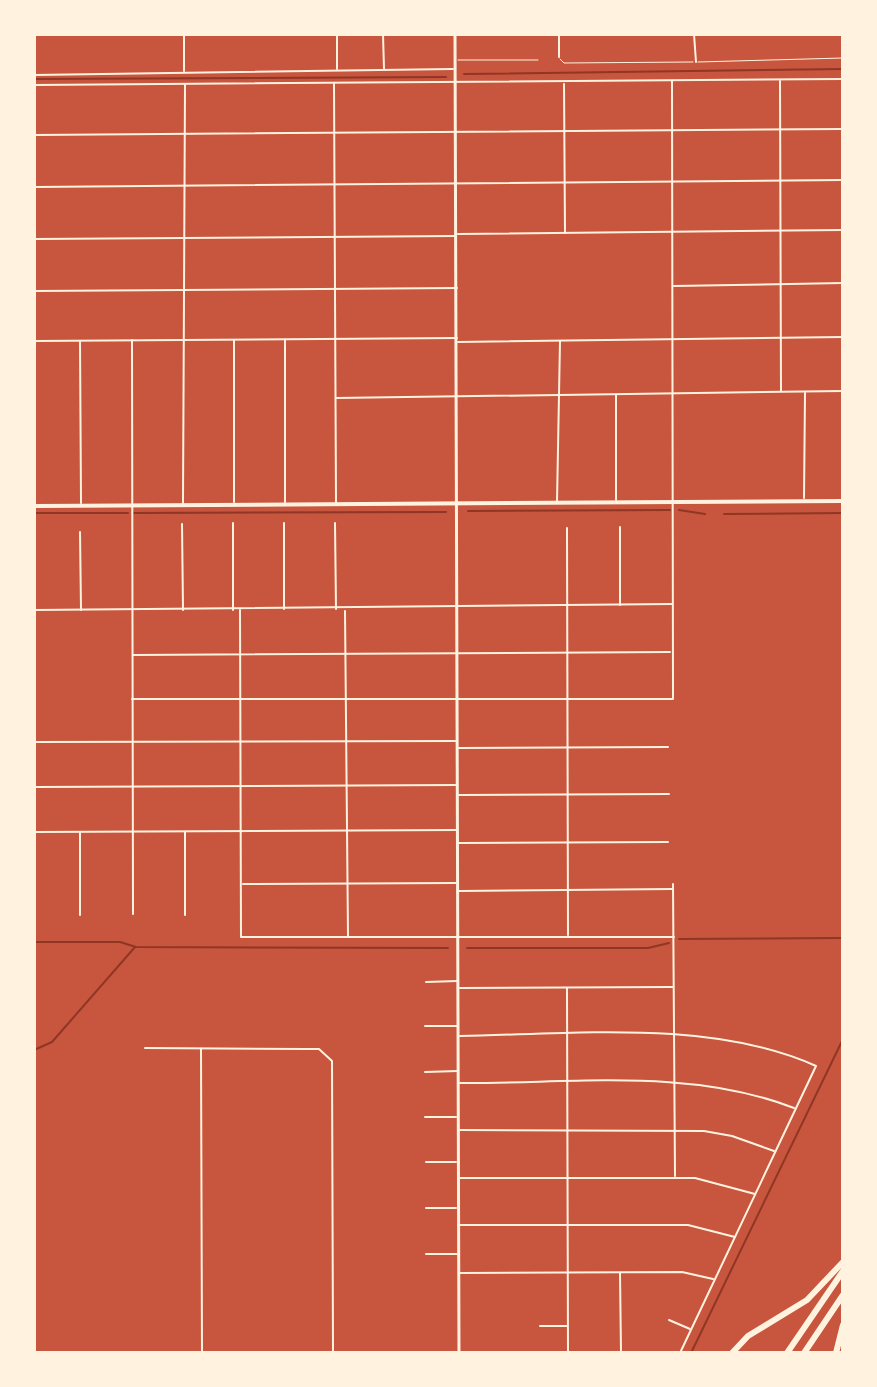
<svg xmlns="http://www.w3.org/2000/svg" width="877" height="1387" font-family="'Space Grotesk',sans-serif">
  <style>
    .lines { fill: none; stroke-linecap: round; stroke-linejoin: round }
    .stream { stroke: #8f3625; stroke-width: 2 }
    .service { stroke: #fff3e0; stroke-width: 1 }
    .minor { stroke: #fff3e0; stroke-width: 2 }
    .tertiary { stroke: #fff3e0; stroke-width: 3 }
    .secondary { stroke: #fff3e0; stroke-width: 4 }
    .motorway { stroke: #fff3e0; stroke-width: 6 }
  </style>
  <rect width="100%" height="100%" fill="#c8553d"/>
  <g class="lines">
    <!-- stream -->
    <g class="stream">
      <polyline points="464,74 843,69"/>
      <polyline points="34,79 446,77"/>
      <polyline points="679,510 705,514"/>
      <polyline points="468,511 670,510"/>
      <polyline points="34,513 128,513"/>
      <polyline points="134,513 446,512"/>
      <polyline points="724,514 843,513"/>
      <polyline points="679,939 843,938"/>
      <polyline points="34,942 120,942 136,947 448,948"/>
      <polyline points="467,948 648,948 669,943"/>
      <polyline points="34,1050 52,1042 135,947"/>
      <polyline points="691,1353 843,1039"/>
    </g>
    <!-- service -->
    <g class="service">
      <polyline points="560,59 564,63 693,62"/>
      <polyline points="458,60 538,60"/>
      <polyline points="698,62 843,58"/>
    </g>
    <!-- minor -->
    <g class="minor">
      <polyline points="184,34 184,71"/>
      <polyline points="383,34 384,69"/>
      <polyline points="457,34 486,34"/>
      <polyline points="559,34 559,57"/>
      <polyline points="694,34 696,62"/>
      <polyline points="337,69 337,34"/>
      <polyline points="34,75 453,69"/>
      <polyline points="780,81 781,391"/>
      <polyline points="334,84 336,502"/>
      <polyline points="564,84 565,233"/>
      <polyline points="34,85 843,79"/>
      <polyline points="34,135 843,129"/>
      <polyline points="34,187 843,180"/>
      <polyline points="458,234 843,230"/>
      <polyline points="34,239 455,236"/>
      <polyline points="674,286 843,283"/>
      <polyline points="34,291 457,288"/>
      <polyline points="132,340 133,914"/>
      <polyline points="234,340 234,502"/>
      <polyline points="285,340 285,502"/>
      <polyline points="34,341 457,338"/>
      <polyline points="80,342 81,503"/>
      <polyline points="458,342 843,337"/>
      <polyline points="336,398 843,391"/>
      <polyline points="804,498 805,393"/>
      <polyline points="616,500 616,395"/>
      <polyline points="557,502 560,341"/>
      <polyline points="183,503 185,85"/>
      <polyline points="233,523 233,610"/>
      <polyline points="335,523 336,609"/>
      <polyline points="182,524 183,610"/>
      <polyline points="620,527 620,605"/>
      <polyline points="567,528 568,935"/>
      <polyline points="80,532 81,610"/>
      <polyline points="284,609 284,523"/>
      <polyline points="34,610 672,604"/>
      <polyline points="240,610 241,937 674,937"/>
      <polyline points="345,611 348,936"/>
      <polyline points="133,655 670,652"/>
      <polyline points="132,699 673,699 672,81"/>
      <polyline points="34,742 457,741"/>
      <polyline points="459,748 668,747"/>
      <polyline points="34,787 457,785"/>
      <polyline points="459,795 669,794"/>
      <polyline points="34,832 457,830"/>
      <polyline points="185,832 185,915"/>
      <polyline points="459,843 668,842"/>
      <polyline points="243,884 456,883"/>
      <polyline points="673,884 675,1176"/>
      <polyline points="459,891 673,889"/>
      <polyline points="80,915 80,833"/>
      <polyline points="426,982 457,981"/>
      <polyline points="460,988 673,987"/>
      <polyline points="567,988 568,1353"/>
      <polyline points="425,1026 457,1026"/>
      <path d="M 460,1036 C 573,1034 712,1019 816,1066 L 680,1353"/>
      <polyline points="145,1048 306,1049 319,1049 332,1061 333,1353"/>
      <polyline points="201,1049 202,1353"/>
      <polyline points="425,1072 458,1071"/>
      <path d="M 460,1083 C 571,1084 689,1067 794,1108"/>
      <polyline points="425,1117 456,1117"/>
      <polyline points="460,1130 704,1131 732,1136 774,1151"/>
      <polyline points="426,1162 456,1162"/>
      <polyline points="460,1178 695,1178 755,1194"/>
      <polyline points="426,1208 456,1208"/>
      <polyline points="460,1225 688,1225 735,1237"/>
      <polyline points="426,1254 457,1254"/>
      <polyline points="460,1273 682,1272 713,1279"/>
      <polyline points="620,1273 621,1353"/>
      <polyline points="669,1320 690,1329"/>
      <polyline points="540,1326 567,1326"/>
    </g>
    <!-- tertiary -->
    <polyline class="tertiary" points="455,34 459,1353"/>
    <!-- secondary -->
    <polyline class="secondary" points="34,506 843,501"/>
    <!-- motorway -->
    <g class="motorway">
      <polyline points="732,1353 748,1336 807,1300 843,1262"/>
      <polyline points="787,1353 843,1271"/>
      <polyline points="804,1353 843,1295"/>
      <polyline points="836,1353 843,1325"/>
    </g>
  </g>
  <!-- border -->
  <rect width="877" height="1387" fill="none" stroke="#fff3e0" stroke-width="72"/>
</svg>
